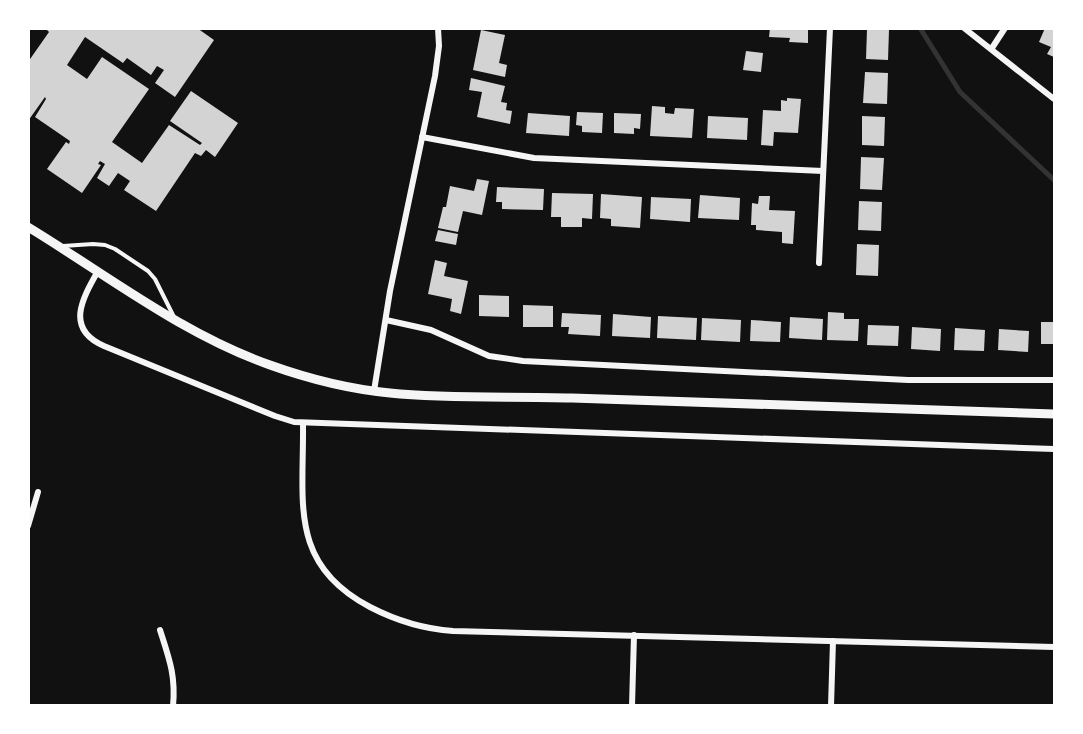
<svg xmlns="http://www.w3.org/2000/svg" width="1083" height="734" font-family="'Source Serif 4',serif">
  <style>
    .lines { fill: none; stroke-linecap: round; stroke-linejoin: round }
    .stream { stroke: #333; stroke-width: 5 }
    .building { fill: #d3d3d3 }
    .service { stroke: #f5f5f5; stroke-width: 4 }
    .minor { stroke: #f5f5f5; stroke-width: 6 }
    .tertiary { stroke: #f5f5f5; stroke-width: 9 }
  </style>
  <rect width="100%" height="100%" fill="#111"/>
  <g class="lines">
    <!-- stream -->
    <polyline class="stream" points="920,28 960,92 1054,180"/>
  </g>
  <!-- building -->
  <g class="building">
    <polygon points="45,28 197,28 214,40 175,97 155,83 164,70 157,66 151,75 127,58 123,63 85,37 67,65 87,79 102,57 149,89 112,142 142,163 169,125 200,145 202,143 170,121 191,91 238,123 215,157 206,150 201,156 195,153 156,211 124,190 130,181 118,173 109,186 97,178 105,164 100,161 98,164 101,165 82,193 47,169 66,142 69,144 70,141 35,117 46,99 45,97 28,121 28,62 49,32"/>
    <polygon points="770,28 808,28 808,43 789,42 790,38 769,37"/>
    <polygon points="1045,28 1054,28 1054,57 1047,54 1051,47 1039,42"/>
    <polygon points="867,29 889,30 888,60 866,59"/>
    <polygon points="481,30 505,35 499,63 507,65 505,77 473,70"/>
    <polygon points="746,51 763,53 761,72 743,70"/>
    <polygon points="865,72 888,73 887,104 863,103"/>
    <polygon points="471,78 505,86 501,102 507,103 506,110 512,111 510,124 477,117 482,92 469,90"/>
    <polygon points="787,98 801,99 798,133 774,132 773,146 761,145 763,110 781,111 781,100 787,101"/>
    <polygon points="652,106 665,107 665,113 674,114 675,108 694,109 692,138 650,136"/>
    <polygon points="577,112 603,113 602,133 582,132 582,126 576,125"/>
    <polygon points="528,113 570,116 569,136 526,133"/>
    <polygon points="614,113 641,114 640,129 634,128 634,134 614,133"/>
    <polygon points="708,116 748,118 747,140 707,138"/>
    <polygon points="862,116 885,117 884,146 862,145"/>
    <polygon points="861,157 884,158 882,190 860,189"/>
    <polygon points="477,179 489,181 482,215 463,211 458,232 438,228 443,207 446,207 450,186 474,191"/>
    <polygon points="497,187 544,189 543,210 502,209 502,202 496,202"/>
    <polygon points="552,193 593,194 592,219 582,218 582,227 561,227 561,217 551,217"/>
    <polygon points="601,194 642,197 640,228 611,226 611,219 600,218"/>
    <polygon points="700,195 740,198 739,220 698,218"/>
    <polygon points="759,196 770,196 769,210 795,211 793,244 782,243 782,232 756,230 756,225 751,225 752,203 758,204"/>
    <polygon points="651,197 691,199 690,222 650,219"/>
    <polygon points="859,201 882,202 881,231 858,230"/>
    <polygon points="438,230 458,234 456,245 435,241"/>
    <polygon points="857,244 879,245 878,276 856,275"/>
    <polygon points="435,260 447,263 444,276 468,281 461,314 450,311 452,299 428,294"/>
    <polygon points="479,295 509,296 509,317 479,316"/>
    <polygon points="523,305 553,306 553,327 523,327"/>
    <polygon points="828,312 844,313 844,319 859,319 858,341 827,340"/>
    <polygon points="562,313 601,315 600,336 568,334 569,327 561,327"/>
    <polygon points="613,314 651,317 650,338 612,336"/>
    <polygon points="658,316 697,318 696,340 657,338"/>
    <polygon points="790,317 823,319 822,340 789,338"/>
    <polygon points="702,318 741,320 740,342 701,340"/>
    <polygon points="751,320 781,322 780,342 750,341"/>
    <rect x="1041" y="322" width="13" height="22"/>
    <polygon points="868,325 899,326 898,346 867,345"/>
    <polygon points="912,327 941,329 940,351 911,349"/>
    <polygon points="955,328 985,330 984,351 954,350"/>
    <polygon points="999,329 1029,331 1028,352 998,350"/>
  </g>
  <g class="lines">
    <!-- service -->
    <polyline class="service" points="63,246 93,244 105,245 115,249 148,271 155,279 174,317"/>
    <!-- minor -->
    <g class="minor">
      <polyline points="964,28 1054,99"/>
      <polyline points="992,48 1005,28"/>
      <polyline points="422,137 534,158 823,171"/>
      <polyline points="819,263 830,28"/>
      <path d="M 98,271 C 82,299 65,329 104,346 L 275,416 L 294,422 L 1054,449"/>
      <polyline points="386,320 431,330 489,356 523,361 908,380 1054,380"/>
      <polyline points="374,391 390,291 435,76 439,46 438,28"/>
      <path d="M 303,423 C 304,502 288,564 370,607 C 397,621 424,629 453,631 L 1054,647"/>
      <polyline points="28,526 38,492"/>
      <path d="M 160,630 C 169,658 176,676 173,706"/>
      <polyline points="632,706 634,635"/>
      <polyline points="831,706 833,641"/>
    </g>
    <!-- tertiary -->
    <path class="tertiary" d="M 28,227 C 107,275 182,334 270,365 C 309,379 349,389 390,393 C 450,399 512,396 572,398 C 733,404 894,409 1054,414"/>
  </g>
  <!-- border -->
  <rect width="1083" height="734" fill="none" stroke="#ffffff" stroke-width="60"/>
</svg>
